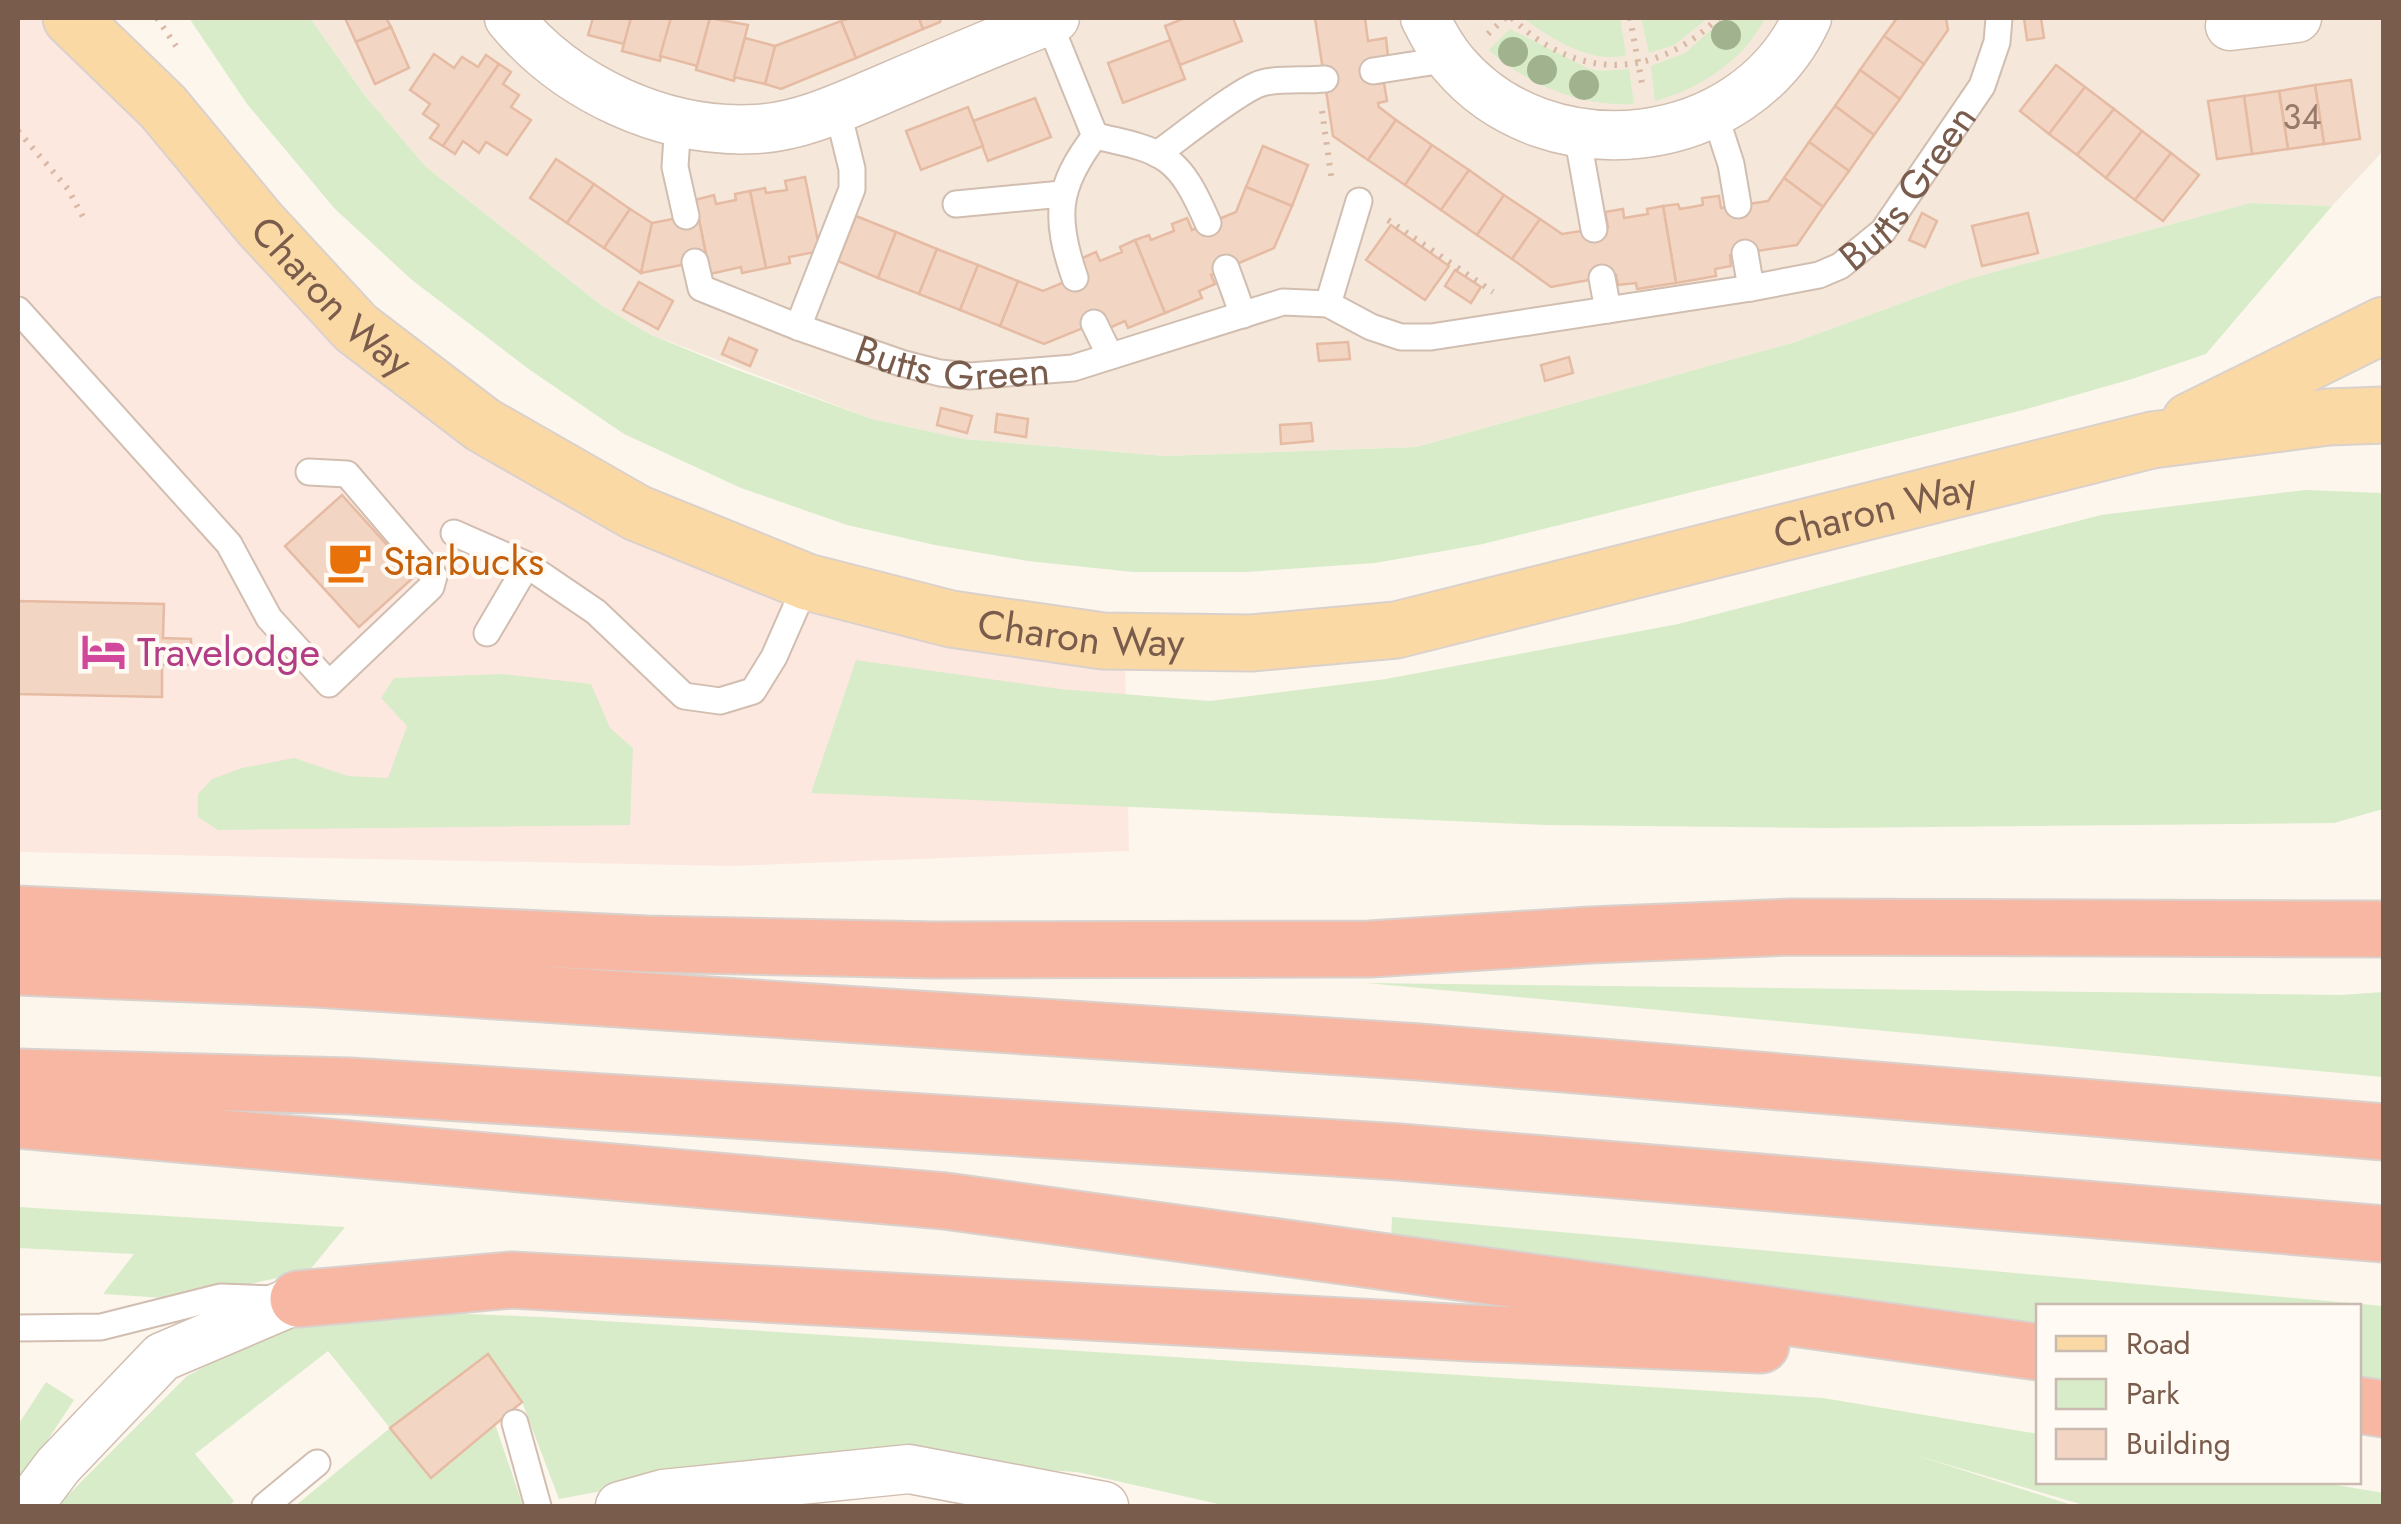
<svg xmlns="http://www.w3.org/2000/svg" width="2401" height="1524" font-family="Jost,sans-serif">
  <style>
    .residential { fill: #f5e8da }
    .commercial { fill: #fde8e0 }
    .green { fill: #d8ecc9 }
    .building { fill: #f3d5c3; stroke: #e6bba3; stroke-width: 2.5 }
    .lines { fill: none; stroke-linecap: round; stroke-linejoin: round }
    .lane-casing { stroke: #d1beb0; stroke-width: 29 }
    .street-casing { stroke: #d1beb0; stroke-width: 51 }
    .primary-casing { stroke: #dad1cd; stroke-width: 59 }
    .highway-casing { stroke: #dad1cd; stroke-width: 59 }
    .path { stroke: #d9b8a5; stroke-width: 6; stroke-dasharray: 2.5 8; stroke-linecap: butt }
    .lane { stroke: #fff; stroke-width: 25 }
    .street { stroke: #fff; stroke-width: 48 }
    .primary { stroke: #fbd9a5; stroke-width: 55 }
    .highway { stroke: #f7b7a3; stroke-width: 55 }
    .tree { fill: #a0b28e }
    .labels { text-anchor: middle; dominant-baseline: central; stroke-width: 8; stroke-linejoin: round; paint-order: stroke }
    .number-label { font-size: 35px; fill: #987a6a }
    .street-label { font-size: 40px; fill: #7a5c4d; stroke: #fffaf3 }
    .food-label { font-size: 40px; fill: #c56008; stroke: #fffaf3; text-anchor: start }
    .hotel-label { font-size: 40px; fill: #b23c85; stroke: #fffaf3; text-anchor: start }
  </style>
  <rect width="100%" height="100%" fill="#fdf6ec"/>
  <!-- residential -->
  <polygon class="residential" points="310,18 2383,18 2383,151 2332,206 2250,203 1965,280 1795,342 1416,447 1165,456 964,439 872,419 649,334 601,305 426,167 366,97"/>
  <!-- commercial -->
  <polygon class="commercial" points="18,18 65,18 335,342 368,373 499,451 1125,661 1129,851 732,866 18,852"/>
  <!-- green -->
  <g class="green">
    <polygon points="189,18 310,18 366,97 426,167 601,305 649,334 732,368 872,419 964,439 1165,456 1416,447 1795,342 1965,280 2250,203 2332,206 2206,354 2132,379 2023,410 1483,544 1375,563 1245,572 1133,572 1028,561 935,545 847,525 741,488 624,434 530,370 412,280 335,209 247,104"/>
    <path d="M 1527,18 L 1620,18 L 1626,55 C 1594,65 1550,39 1525,19 Z"/>
    <polygon points="1641,18 1708,18 1674,45 1649,53"/>
    <path d="M 1725,18 L 1765,18 C 1744,60 1700,89 1655,101 L 1651,66 L 1685,53 Z"/>
    <path d="M 1510,29 L 1589,69 L 1603,71 L 1629,69 L 1634,104 C 1582,107 1527,85 1489,50 Z"/>
    <polygon points="2305,490 2383,493 2383,809 2334,823 1827,828 1546,825 811,793 856,660 1060,689 1210,701 1386,679 1678,624 2101,515"/>
    <polygon points="502,674 591,684 610,728 633,748 630,825 218,830 198,817 198,794 212,779 242,768 294,758 348,776 388,778 407,726 381,698 394,678"/>
    <polygon points="1366,983 2341,995 2383,992 2383,1077"/>
    <polygon points="18,1207 345,1227 309,1271 181,1299 103,1294 134,1254 18,1248"/>
    <polygon points="1392,1217 2383,1306 2383,1389 2359,1385 2358,1306 2038,1306 2038,1335 1391,1241"/>
    <polygon points="403,1311 541,1317 1823,1398 2038,1434 2038,1482 2318,1482 2384,1493 2383,1506 2087,1506 1915,1455 2075,1506 1227,1506 1077,1472 862,1459 756,1462 559,1499 522,1402 487,1354 390,1428 431,1478 495,1424 523,1506 295,1506 390,1428 328,1351 195,1454 234,1501 229,1506 57,1506 187,1376 295,1318"/>
    <polygon points="46,1382 74,1400 18,1485 18,1425"/>
  </g>
  <!-- building -->
  <g class="building">
    <polygon points="345,18 386,18 391,27 356,42"/>
    <polygon points="593,18 631,18 624,44 588,35"/>
    <polygon points="631,18 671,18 660,61 622,51"/>
    <polygon points="671,18 710,18 697,66 660,56"/>
    <polygon points="710,18 748,25 734,81 696,70"/>
    <polygon points="850,18 919,18 923,29 856,58 841,21"/>
    <polygon points="919,18 941,18 940,22 923,29"/>
    <polygon points="1185,18 1233,18 1242,41 1180,65 1165,26"/>
    <polygon points="1315,18 1365,18 1368,41 1386,38 1388,56 1371,59 1375,84 1384,83 1387,101 1378,103 1379,107 1396,120 1368,160 1333,136"/>
    <polygon points="1897,18 1946,18 1948,30 1924,64 1884,36"/>
    <polygon points="2024,18 2041,18 2044,38 2027,40"/>
    <polygon points="841,21 856,58 781,89 765,84 775,46"/>
    <polygon points="391,27 409,68 375,84 356,42"/>
    <polygon points="1884,36 1924,64 1900,99 1860,70"/>
    <polygon points="745,38 775,46 765,84 734,77"/>
    <polygon points="1170,40 1185,79 1123,103 1108,63"/>
    <polygon points="434,54 454,68 462,57 478,67 486,55 499,64 443,146 430,138 439,125 423,114 430,104 410,90"/>
    <polygon points="499,64 511,72 503,84 519,95 511,107 531,120 507,155 486,142 479,153 463,141 455,154 443,146"/>
    <polygon points="2056,65 2085,87 2049,134 2020,111"/>
    <polygon points="1860,70 1900,99 1874,135 1835,106"/>
    <polygon points="2351,80 2360,139 2324,144 2315,85"/>
    <polygon points="2315,85 2324,144 2288,149 2279,91"/>
    <polygon points="2085,87 2114,109 2077,155 2049,134"/>
    <polygon points="2279,91 2288,149 2252,154 2244,96"/>
    <polygon points="2244,96 2252,154 2217,159 2208,101"/>
    <polygon points="1035,98 1051,137 988,161 973,121"/>
    <polygon points="1835,106 1874,135 1849,171 1809,142"/>
    <polygon points="968,107 983,146 921,170 906,131"/>
    <polygon points="2114,109 2142,131 2106,178 2077,155"/>
    <polygon points="1396,120 1432,145 1405,185 1368,160"/>
    <polygon points="2142,131 2171,153 2135,200 2106,178"/>
    <polygon points="1809,142 1849,171 1823,207 1784,178"/>
    <polygon points="1432,145 1469,170 1441,210 1405,185"/>
    <polygon points="1263,146 1308,165 1292,206 1246,187"/>
    <polygon points="2171,153 2199,175 2163,221 2135,200"/>
    <polygon points="556,159 594,184 567,223 530,198"/>
    <polygon points="1469,170 1504,195 1477,235 1441,210"/>
    <polygon points="805,177 820,251 789,257 790,263 766,268 750,191 765,188 766,193 787,190 785,181"/>
    <polygon points="1784,178 1823,207 1797,245 1730,255 1731,266 1715,269 1716,276 1676,283 1663,206 1678,204 1680,209 1703,205 1702,198 1719,196 1721,208 1768,201"/>
    <polygon points="594,184 630,209 604,248 567,223"/>
    <polygon points="1246,187 1292,206 1274,248 1211,275 1215,284 1199,291 1202,298 1165,313 1135,240 1149,235 1151,240 1174,231 1172,224 1187,218 1192,230 1236,212"/>
    <polygon points="750,191 766,268 742,273 741,267 710,274 695,200 714,195 716,204 736,200 735,194"/>
    <polygon points="1504,195 1540,219 1512,259 1477,235"/>
    <polygon points="1663,206 1676,283 1637,289 1636,283 1618,285 1616,275 1551,287 1512,259 1540,219 1562,234 1608,227 1605,212 1623,209 1624,218 1648,214 1647,209"/>
    <polygon points="630,209 652,223 641,273 604,248"/>
    <polygon points="1922,213 1937,221 1925,247 1909,240"/>
    <polygon points="2028,213 2038,253 1982,266 1972,226"/>
    <polygon points="698,214 707,260 641,273 652,223"/>
    <polygon points="856,216 896,232 878,278 838,261"/>
    <polygon points="1391,225 1449,266 1425,300 1366,260"/>
    <polygon points="896,232 937,249 919,294 878,278"/>
    <polygon points="1135,240 1165,313 1128,328 1125,321 1109,328 1105,319 1044,344 1000,326 1018,281 1043,291 1086,273 1080,259 1096,252 1100,261 1122,252 1120,247"/>
    <polygon points="937,249 978,265 960,310 919,294"/>
    <polygon points="978,265 1018,281 1000,326 960,310"/>
    <polygon points="1455,270 1481,287 1471,303 1445,286"/>
    <polygon points="639,282 673,301 658,329 623,310"/>
    <polygon points="729,338 757,350 750,366 722,354"/>
    <polygon points="1348,342 1350,359 1319,361 1317,344"/>
    <polygon points="1569,357 1573,373 1545,381 1541,365"/>
    <polygon points="941,408 972,416 967,433 937,425"/>
    <polygon points="997,414 1028,419 1026,437 995,432"/>
    <polygon points="1311,423 1313,441 1281,444 1280,425"/>
    <polygon points="342,495 415,576 359,627 285,546"/>
    <polygon points="18,601 164,604 163,638 191,639 191,665 162,665 162,697 18,694"/>
    <polygon points="488,1354 522,1402 431,1478 390,1428"/>
  </g>
  <g class="lines">
    <defs>
      <g id="lane">
        <path d="M 1048,20 L 1095,136 C 1166,151 1179,156 1208,223"/>
        <polyline points="1373,71 1431,62 1446,55"/>
        <polyline points="1714,112 1731,164 1738,205"/>
        <polyline points="678,121 675,167 686,216"/>
        <polyline points="1577,134 1594,229"/>
        <path d="M 1157,154 C 1180,138 1240,89 1262,83 C 1279,78 1305,81 1325,79"/>
        <polyline points="956,204 1062,194"/>
        <polyline points="1745,253 1751,288"/>
        <path id="s1" d="M 695,262 L 701,288 L 798,327 L 901,363 L 940,373 L 970,376 L 1073,368 L 1283,302 L 1328,304 L 1371,327 L 1401,337 L 1431,337 L 1751,288 L 1819,275 L 1840,266 L 1883,231 L 1982,86 L 1997,42 L 1999,18"/>
        <polyline points="1226,268 1243,315"/>
        <path d="M 1075,278 C 1054,218 1056,187 1095,136"/>
        <polyline points="1602,278 1608,310"/>
        <polyline points="1328,304 1359,201"/>
        <polyline points="18,310 229,544 269,618 329,684 431,587 434,576 347,474 309,472"/>
        <polyline points="1094,323 1110,356"/>
        <polyline points="798,327 852,189 852,169 837,108"/>
        <polyline points="454,533 527,565 596,612 684,696 720,701 753,691 774,657 807,582"/>
        <polyline points="487,633 527,565"/>
        <polyline points="18,1328 101,1327 220,1297 273,1299"/>
        <polyline points="515,1423 538,1506"/>
        <polyline points="265,1506 317,1463"/>
      </g>
      <g id="street">
        <path d="M 509,18 C 567,89 664,134 756,129 C 801,127 846,105 886,88 C 942,64 998,40 1055,18"/>
        <path d="M 1425,18 C 1433,34 1441,49 1453,63 C 1548,176 1745,153 1807,18"/>
        <polyline points="2230,26 2297,18"/>
        <polyline points="28,1506 58,1466 162,1357 298,1299"/>
        <polyline points="620,1506 663,1494 909,1469 1104,1506"/>
      </g>
      <g id="primary">
        <path id="s2" d="M 71,18 L 163,107 L 259,223 L 356,328 L 483,425 L 637,513 L 807,582 L 951,619 L 1103,641 L 1251,643 L 1396,630 L 2152,440 L 2328,417 L 2384,415"/>
        <polyline points="2190,421 2384,325"/>
      </g>
      <g id="highway">
        <polyline points="18,914 646,944 934,950 1370,949 1590,935 1790,927 2384,929"/>
        <polyline points="18,967 316,979 1419,1052 2384,1132"/>
        <polyline points="18,1077 350,1086 1399,1152 2384,1234"/>
        <polyline points="18,1120 945,1201 2038,1352"/>
        <polyline points="298,1299 512,1280 1469,1333 1761,1345"/>
        <polyline points="2358,1405 2384,1409"/>
      </g>
    </defs>
    <!-- lane casing -->
    <use href="#lane" class="lane-casing"/>
    <!-- street casing -->
    <use href="#street" class="street-casing"/>
    <!-- primary casing -->
    <use href="#primary" class="primary-casing"/>
    <!-- highway casing -->
    <use href="#highway" class="highway-casing"/>
    <!-- path -->
    <g class="path">
      <polyline points="157,18 176,46"/>
      <path d="M 1512,18 C 1576,81 1655,80 1718,18"/>
      <polyline points="1630,18 1643,89"/>
      <polyline points="1488,34 1505,18"/>
      <polyline points="1322,111 1332,182"/>
      <polyline points="18,131 68,189 83,217"/>
      <polyline points="1388,220 1493,292"/>
    </g>
    <!-- lane -->
    <use href="#lane" class="lane"/>
    <!-- street -->
    <use href="#street" class="street"/>
    <!-- primary -->
    <use href="#primary" class="primary"/>
    <!-- highway -->
    <use href="#highway" class="highway"/>
  </g>
  <!-- trees -->
  <g class="tree">
    <circle cx="1726" cy="35" r="15"/>
    <circle cx="1513" cy="52" r="15"/>
    <circle cx="1542" cy="70" r="15"/>
    <circle cx="1584" cy="85" r="15"/>
  </g>
  <!-- icons -->
  <defs>
    <symbol id="cafe-bare" viewBox="-9 -9 18 18"><path d="M-5.5-4.5H6V0H3Q3 3.5 0 3.5H-2.5Q-5.5 3.5-5.5 0ZM3-3.2v2h1.7v-2ZM-6 4.5H4V6H-6Z" fill="#e8710a" stroke="#fffaf3" stroke-width="2.5" paint-order="stroke"/></symbol>
    <symbol id="hotel-bare" viewBox="-9 -9 18 18"><path d="M-6-4.5h1.5V1H6V5H4.5V3h-9V5H-6ZM-4 0a1.8 1.8 0 1 1 3.6 0ZM.5 0V-2.5h3Q6-2.5 6 0Z" fill="#d1479c" stroke="#fffaf3" stroke-width="2.5" paint-order="stroke"/></symbol>
  </defs>
  <g fill-rule="evenodd">
    <use href="#cafe-bare" x="318" y="530" width="63" height="63"/>
    <use href="#hotel-bare" x="72" y="620" width="63" height="63"/>
  </g>
  <g class="labels">
    <!-- number labels -->
    <g class="number-label">
      <text x="2302" y="117">34</text>
    </g>
    <!-- street labels -->
    <g class="street-label">
      <text stroke="none"><textPath href="#s1" startOffset="1310">Butts Green</textPath></text>
      <text stroke="none"><textPath href="#s2" startOffset="382">Charon Way</textPath></text>
      <text stroke="none"><textPath href="#s1" startOffset="292">Butts Green</textPath></text>
      <text stroke="none"><textPath href="#s2" startOffset="2032">Charon Way</textPath></text>
      <text stroke="none"><textPath href="#s2" startOffset="1222">Charon Way</textPath></text>
    </g>
    <!-- food labels -->
    <g class="food-label">
      <text x="383" y="561">Starbucks</text>
    </g>
    <!-- hotel labels -->
    <g class="hotel-label">
      <text x="137" y="652">Travelodge</text>
    </g>
  </g>
  <!-- border -->
  <rect width="2401" height="1524" fill="none" stroke="#7a5c4d" stroke-width="40"/>
  <!-- legend -->
  <rect x="2036" y="1304" width="325" height="180" fill="#fffaf3" stroke="#cabbb1" stroke-width="2.5"/>
  <rect x="2056" y="1336" width="50" height="15" fill="#fbd9a5" stroke="#cabbb1" stroke-width="2.5"/>
  <text x="2126" y="1354" font-size="30" fill="#7a5c4d">Road</text>
  <rect x="2056" y="1379" width="50" height="30" fill="#d8ecc9" stroke="#cabbb1" stroke-width="2.5"/>
  <text x="2126" y="1404" font-size="30" fill="#7a5c4d">Park</text>
  <rect x="2056" y="1429" width="50" height="30" fill="#f3d5c3" stroke="#cabbb1" stroke-width="2.5"/>
  <text x="2126" y="1454" font-size="30" fill="#7a5c4d">Building</text>
</svg>
